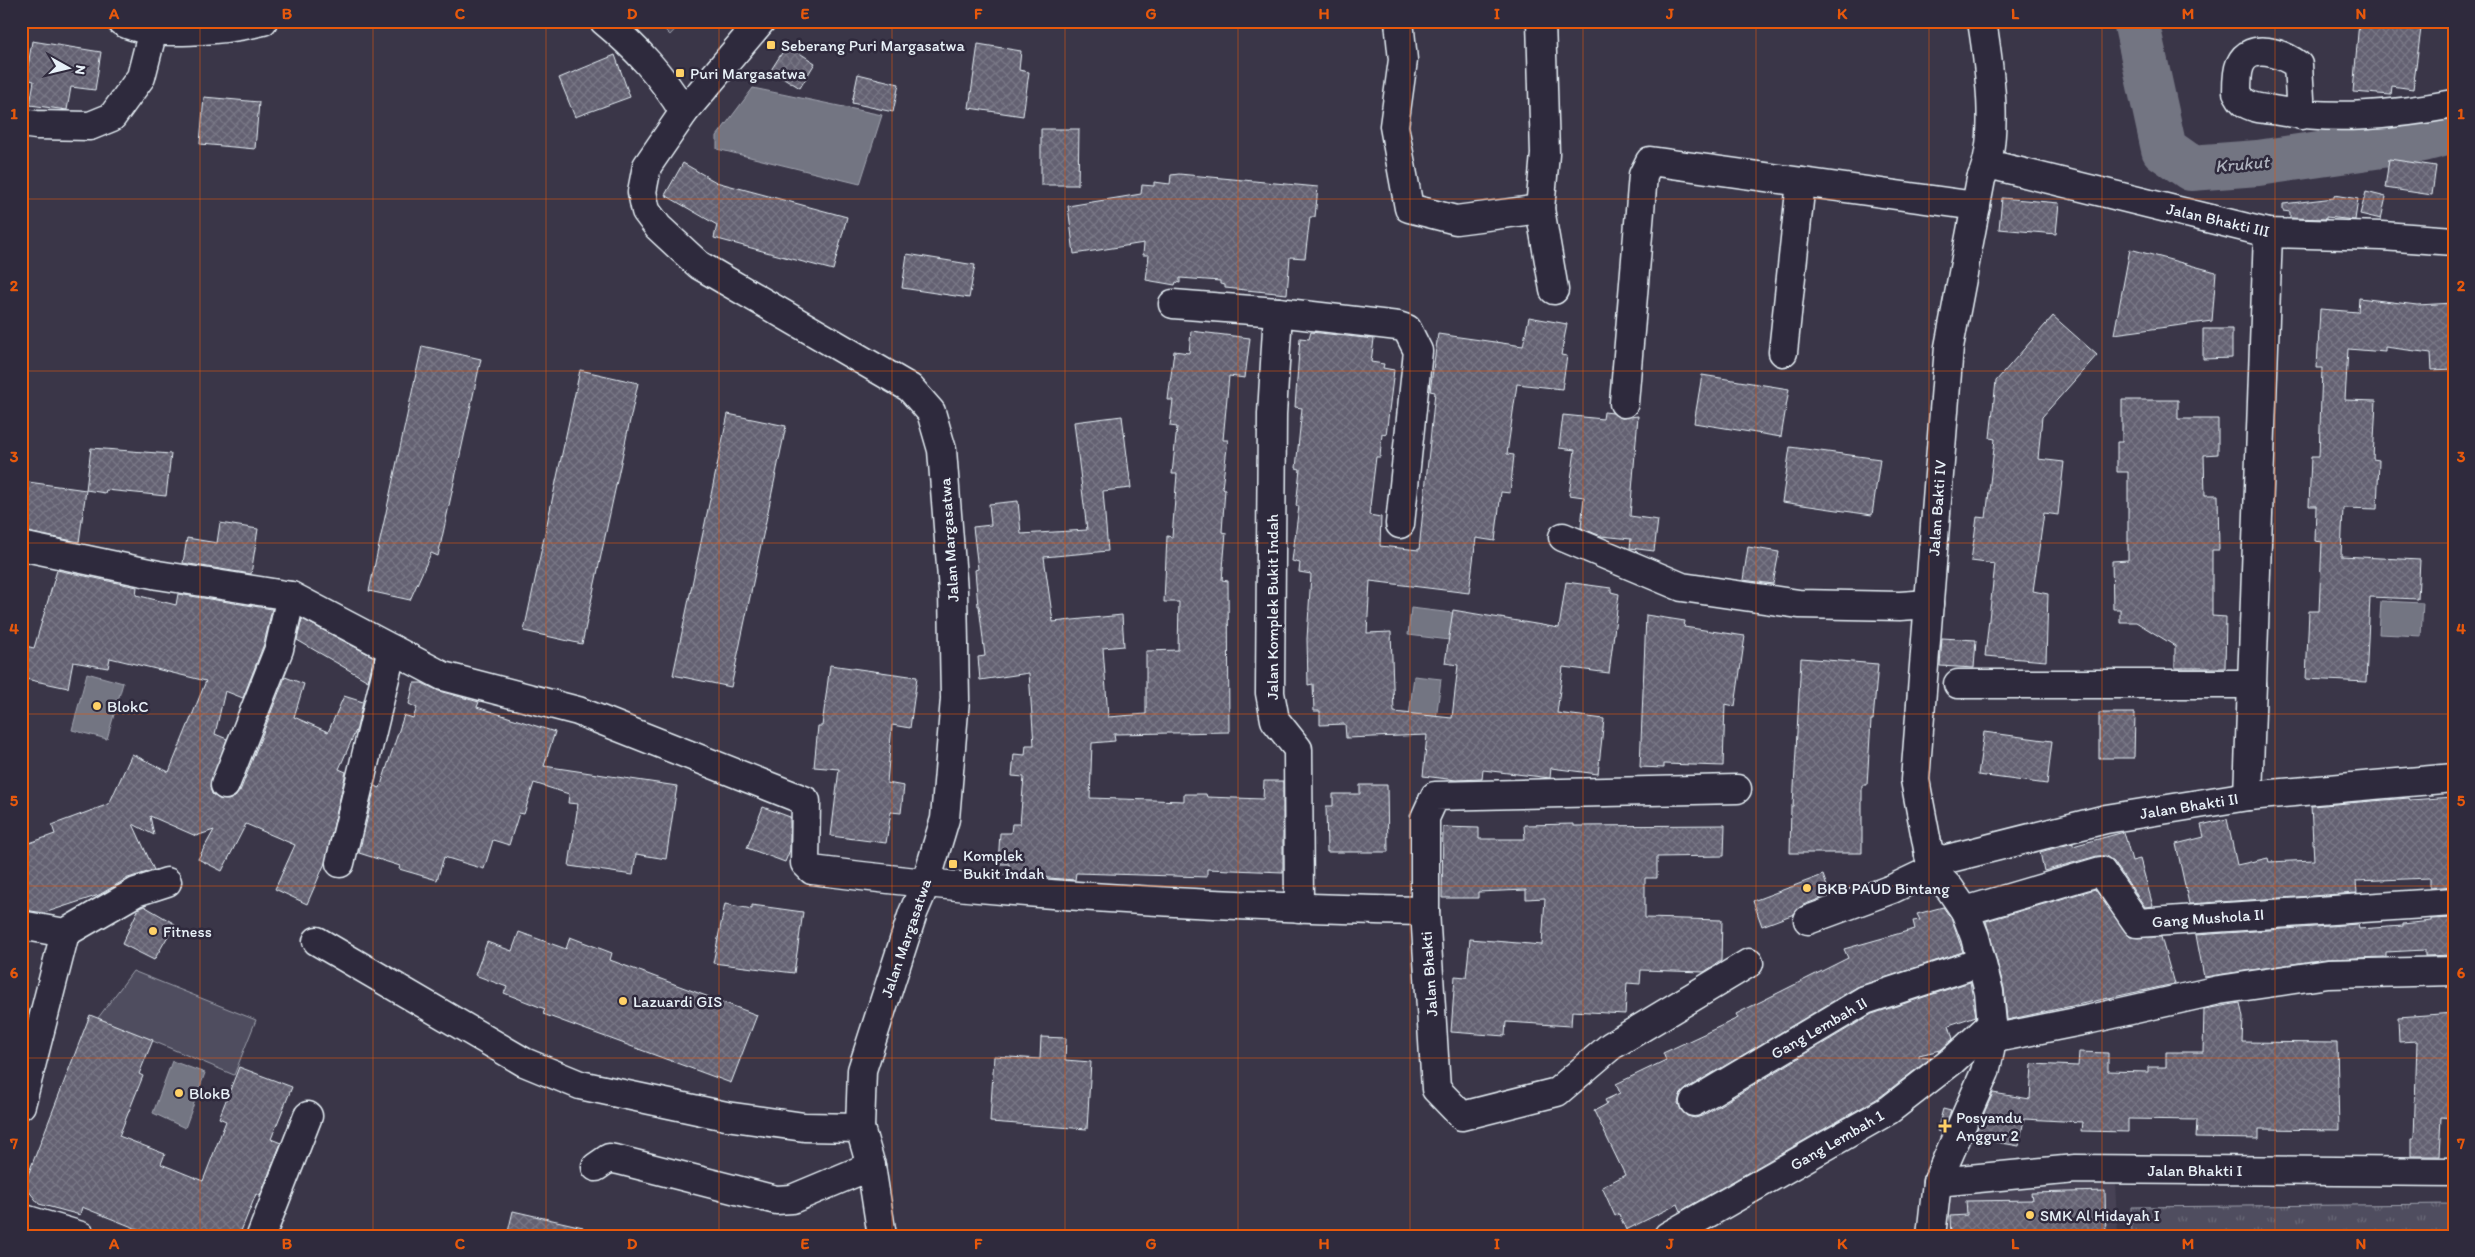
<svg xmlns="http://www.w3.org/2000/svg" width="2475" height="1257" font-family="Itim,sans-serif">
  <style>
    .built { fill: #464354 }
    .grass { fill: url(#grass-tufts); stroke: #9ca0ac }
    .pitch { fill: #504e5f; stroke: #9ca0ac }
    .water { fill: #737482; stroke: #a2a6b1 }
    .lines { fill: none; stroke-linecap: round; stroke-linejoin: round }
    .river { stroke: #737482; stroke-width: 46 }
    .building { fill: url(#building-cross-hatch); stroke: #e8f1f8 }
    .minor-casing { stroke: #e8f1f8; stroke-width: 31 }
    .minor { stroke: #2f2a3d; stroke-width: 28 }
    .grid { fill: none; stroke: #e8590c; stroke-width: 1; stroke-opacity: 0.55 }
    .poi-dot { fill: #ffd166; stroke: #2f2a3d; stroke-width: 2 }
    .labels { text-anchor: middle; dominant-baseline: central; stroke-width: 5; stroke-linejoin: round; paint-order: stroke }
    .poi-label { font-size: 16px; fill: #e8f1f8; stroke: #2f2a3d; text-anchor: start }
    .street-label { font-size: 16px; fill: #e8f1f8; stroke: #2f2a3d }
    .water-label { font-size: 18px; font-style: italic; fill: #aeb2bd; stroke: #2f2a3d }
    .neatline { fill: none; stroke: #e8590c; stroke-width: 2 }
    .grid-label { font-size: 16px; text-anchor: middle; font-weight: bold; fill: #e8590c }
  </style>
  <defs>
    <pattern id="grass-tufts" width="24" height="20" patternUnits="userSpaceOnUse" patternTransform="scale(1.25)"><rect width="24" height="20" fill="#504e5f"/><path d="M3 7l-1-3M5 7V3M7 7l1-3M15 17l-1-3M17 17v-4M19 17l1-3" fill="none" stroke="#696877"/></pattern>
    <pattern id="building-cross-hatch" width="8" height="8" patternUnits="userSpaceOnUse" patternTransform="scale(1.25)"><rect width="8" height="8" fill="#636171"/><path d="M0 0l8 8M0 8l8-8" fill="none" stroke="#797886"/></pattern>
  </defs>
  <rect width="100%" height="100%" fill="#3a3648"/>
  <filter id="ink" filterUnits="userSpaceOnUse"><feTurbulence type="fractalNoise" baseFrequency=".02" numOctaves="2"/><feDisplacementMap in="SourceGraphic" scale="10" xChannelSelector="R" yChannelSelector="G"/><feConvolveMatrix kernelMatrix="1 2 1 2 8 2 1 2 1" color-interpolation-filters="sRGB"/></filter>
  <g filter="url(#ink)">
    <!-- built -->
    <polygon class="built" points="2115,1183 2118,1236 1944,1236 1941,1194"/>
    <!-- grass -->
    <polygon class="grass" points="2454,1204 2454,1236 2132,1236 2131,1207"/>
    <!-- pitch -->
    <g class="pitch">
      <polygon points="656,21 683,21 670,35"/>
      <polygon points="133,971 256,1020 234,1075 98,1018"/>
    </g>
    <!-- water -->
    <g class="water">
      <polygon points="753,88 882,115 860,184 717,149 717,136"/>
      <polygon points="2381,601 2423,603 2421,636 2379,634"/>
      <polygon points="1411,608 1461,614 1458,641 1408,635"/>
      <polygon points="87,673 123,683 107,739 72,730"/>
      <polygon points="1414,676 1441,679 1434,736 1407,732"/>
      <polygon points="172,1061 205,1073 185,1128 153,1113"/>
    </g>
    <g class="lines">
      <!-- river -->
      <polyline class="river" points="2136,21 2164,149 2191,168 2258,163 2423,139 2454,131"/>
    </g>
    <!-- building -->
    <g class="building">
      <polygon points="2359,21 2422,21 2413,89 2392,86 2391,95 2353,92"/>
      <polygon points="32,41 101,52 95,90 71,87 67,110 30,105 34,81 26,79"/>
      <polygon points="978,44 1021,51 1019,70 1029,72 1023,116 969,108"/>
      <polygon points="787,45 815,63 800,88 771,70"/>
      <polygon points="615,55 630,97 575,117 559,78"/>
      <polygon points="858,74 899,84 893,112 852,103"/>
      <polygon points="204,97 259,102 255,149 200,144"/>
      <polygon points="1041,129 1079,129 1078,185 1041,185"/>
      <polygon points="2389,159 2436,166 2432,195 2385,188"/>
      <polygon points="683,163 716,182 847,217 833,270 714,238 717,225 665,195"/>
      <polygon points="1179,174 1318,187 1315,217 1310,217 1305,258 1290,257 1287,294 1225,288 1225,285 1220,284 1220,281 1180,278 1180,283 1176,282 1175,285 1146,280 1149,255 1143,255 1144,243 1074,254 1068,206 1141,194 1142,185 1154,186 1154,182 1170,184 1171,175"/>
      <polygon points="2366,192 2386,197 2381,219 2360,214"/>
      <polygon points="2334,195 2358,199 2355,220 2326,217 2326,219 2290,218 2290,212 2283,211 2283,204 2334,198"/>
      <polygon points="2002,198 2059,203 2056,234 1999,229"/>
      <polygon points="2130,249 2216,272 2212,321 2114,334"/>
      <polygon points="907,254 975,265 969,298 902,288"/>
      <polygon points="2359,298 2417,305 2454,303 2454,369 2432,370 2431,353 2385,347 2385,352 2348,349 2345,400 2376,401 2373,459 2379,460 2377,509 2343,508 2341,556 2420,560 2418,599 2370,597 2366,682 2306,679 2309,611 2319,611 2322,542 2315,541 2316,506 2309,506 2311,457 2319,457 2322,368 2317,368 2320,309 2358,312"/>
      <polygon points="2053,316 2097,355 2042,417 2038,459 2064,462 2058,515 2044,513 2033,591 2048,594 2046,661 1985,656 1995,564 1971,561 1977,517 1986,518 1995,439 1990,438 1996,381"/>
      <polygon points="1529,317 1567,324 1561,355 1567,356 1562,389 1517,384 1507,454 1514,455 1510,493 1501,492 1495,541 1476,538 1469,593 1370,581 1367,633 1391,632 1394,712 1452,718 1458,665 1445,663 1453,610 1559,628 1566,582 1611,588 1611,592 1619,594 1609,673 1563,667 1557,713 1604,719 1598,774 1551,768 1550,778 1483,770 1482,779 1456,780 1423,776 1427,735 1346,738 1345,724 1320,725 1320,711 1314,711 1313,684 1308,685 1307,639 1311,574 1299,572 1300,563 1292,561 1299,506 1296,506 1300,469 1296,468 1302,408 1295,407 1300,338 1309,339 1311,332 1374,339 1371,362 1384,364 1383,368 1394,370 1386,435 1382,434 1380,457 1376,457 1369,515 1381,517 1380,546 1419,550 1435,392 1430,391 1438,334 1523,346"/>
      <polygon points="2203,329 2232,329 2232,358 2203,359"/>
      <polygon points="1191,331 1250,338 1245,378 1229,376 1223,440 1228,440 1222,488 1225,489 1222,532 1226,533 1222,580 1228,581 1229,732 1114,734 1115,741 1092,743 1090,798 1184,801 1184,794 1206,794 1207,797 1263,799 1264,781 1283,781 1283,872 1207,869 1207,877 1076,873 1075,880 1009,875 1009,864 998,864 1000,833 1011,833 1012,824 1020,824 1024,777 1012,776 1014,754 1025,755 1026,745 1034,745 1029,673 980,680 978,657 985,656 979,606 978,606 975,570 978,569 973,527 991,525 989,504 1018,501 1021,534 1087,530 1074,422 1122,416 1131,488 1103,491 1108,551 1044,557 1053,622 1122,615 1124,646 1103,648 1108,717 1146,714 1146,651 1178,650 1179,602 1164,602 1167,536 1172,537 1177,474 1172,474 1177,427 1170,426 1173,400 1168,400 1174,351 1189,353"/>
      <polygon points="422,346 481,359 438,556 431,553 410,600 369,591"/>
      <polygon points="580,370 638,383 582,644 524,631"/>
      <polygon points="1702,375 1789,389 1781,437 1694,423"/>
      <polygon points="2122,400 2178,400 2178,419 2218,419 2218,454 2204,455 2205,495 2218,495 2219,550 2212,550 2212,616 2226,617 2225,668 2175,668 2175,646 2136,622 2120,622 2120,609 2113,609 2112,561 2128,560 2128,472 2117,472 2117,442 2122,442"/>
      <polygon points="1604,412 1613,413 1622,418 1638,416 1630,516 1658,520 1654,551 1630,548 1631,539 1601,536 1581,528 1584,497 1569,495 1575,450 1559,448 1563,415 1603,419"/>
      <polygon points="728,414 786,426 731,687 673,675"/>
      <polygon points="1790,447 1880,459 1872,515 1782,502"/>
      <polygon points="91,448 171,454 166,496 106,490 105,493 86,490"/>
      <polygon points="21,481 86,490 79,542 21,531"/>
      <polygon points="220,523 258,529 251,574 183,563 187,538 217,543"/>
      <polygon points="1748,547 1779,552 1773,584 1743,580"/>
      <polygon points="57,570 137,587 136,595 176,605 178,594 272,609 264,644 243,698 225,691 215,734 227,739 210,787 212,794 219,799 228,800 235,797 240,791 285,677 304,684 294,717 328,732 344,696 363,702 357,728 339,769 346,772 325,863 307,904 275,889 295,845 246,824 222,871 198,859 214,830 196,836 150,816 154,835 133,824 154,870 128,878 99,895 44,913 25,910 21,899 21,846 55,834 52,825 109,804 132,754 169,772 206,681 110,658 108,668 73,662 68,688 21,678 21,645 34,648"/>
      <polygon points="1646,615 1685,621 1684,627 1745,636 1735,706 1725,704 1723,766 1664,764 1664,768 1640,767"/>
      <polygon points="302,619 374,657 368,681 297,640"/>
      <polygon points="1942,638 1976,640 1974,668 1940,666"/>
      <polygon points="1801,658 1878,664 1873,720 1871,720 1867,785 1862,785 1862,853 1790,853 1791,806 1793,806"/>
      <polygon points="830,665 917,677 910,728 892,725 887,783 904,786 901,813 891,812 886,843 831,836 839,769 814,767 818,726 822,726"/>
      <polygon points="414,683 422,683 439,691 479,702 477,707 555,732 544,766 677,786 666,859 636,854 633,875 569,866 578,804 568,803 569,794 534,783 524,814 519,813 509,845 493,840 484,869 444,857 437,880 399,869 400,866 359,853 375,786 380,788 404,715 413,718 417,708 409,704"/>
      <polygon points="2099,713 2135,713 2134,758 2099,758"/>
      <polygon points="1984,732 2052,741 2047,784 1978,775"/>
      <polygon points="1360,785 1387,785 1388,852 1327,852 1326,806 1333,806 1333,794 1360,794"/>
      <polygon points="2454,797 2454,886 2430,888 2430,878 2356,881 2357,893 2189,904 2176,844 2204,837 2201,825 2227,819 2237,865 2268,858 2269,862 2314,860 2311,806 2409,798 2410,800"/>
      <polygon points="763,807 790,817 790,850 785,862 747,848"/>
      <polygon points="1574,824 1574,826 1725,825 1724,856 1657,857 1657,878 1645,878 1645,918 1722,920 1721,961 1704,972 1641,970 1640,984 1627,983 1625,1014 1572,1011 1571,1026 1506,1022 1505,1036 1451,1032 1455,976 1466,977 1470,939 1542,945 1545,898 1526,899 1526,890 1478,892 1478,898 1442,898 1443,827 1479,828 1479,839 1525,839 1524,825"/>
      <polygon points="2124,832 2132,861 2140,859 2153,906 2145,907 2114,862 2106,856 2097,856 2044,871 2040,852 2073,843 2073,846"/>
      <polygon points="1823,875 1830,895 1803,905 1794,914 1762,926 1753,901"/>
      <polygon points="2095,889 2130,937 2161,937 2174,984 2007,1020 2004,988 1986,921"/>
      <polygon points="725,904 752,909 752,905 803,912 794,973 713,963"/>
      <polygon points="144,906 175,924 154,960 122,944 139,908"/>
      <polygon points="1943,907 1951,918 1963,952 1857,987 1686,1089 1680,1095 1678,1103 1681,1110 1687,1116 1695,1118 1702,1116 1872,1014 1970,982 1976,1016 1949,1025 1953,1039 1941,1050 1919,1055 1919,1057 1931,1058 1880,1097 1681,1211 1678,1204 1626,1230 1619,1214 1615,1216 1602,1187 1625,1175 1594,1111 1607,1104 1605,1100 1620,1093 1616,1084 1666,1060 1663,1053 1738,1018 1736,1014 1848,958 1844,949 1915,929 1913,921 1920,920 1917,914"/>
      <polygon points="2454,918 2454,955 2425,956 2425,950 2386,952 2386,957 2326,959 2204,977 2196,935 2358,924 2359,929 2403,926 2403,924 2431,921 2431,919"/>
      <polygon points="519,932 566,949 570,937 612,953 610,960 757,1015 731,1083 543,1014 545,1009 504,993 507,987 475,975 487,942 512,951"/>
      <polygon points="2240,1003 2243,1018 2242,1042 2337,1043 2339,1130 2259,1129 2259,1139 2196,1138 2197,1120 2128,1119 2128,1132 2081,1131 2082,1122 2024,1119 2019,1146 1973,1138 1993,1093 2030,1099 2032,1064 2078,1066 2079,1052 2108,1053 2108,1071 2148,1072 2148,1067 2166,1067 2166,1052 2203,1052 2204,1009"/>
      <polygon points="2454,1013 2454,1118 2441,1117 2439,1156 2411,1156 2411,1139 2414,1139 2417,1041 2399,1042 2398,1017"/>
      <polygon points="90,1015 153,1040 139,1074 143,1076 119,1136 165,1154 161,1164 203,1181 226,1121 219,1118 239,1067 292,1087 271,1139 281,1143 260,1196 256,1194 239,1236 155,1236 82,1207 80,1215 39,1204 24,1185"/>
      <polygon points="1041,1037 1066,1038 1065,1060 1091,1062 1087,1129 990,1122 994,1056 1040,1059"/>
      <polygon points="1943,1109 1951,1111 1942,1132 1937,1131"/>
      <polygon points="2105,1191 2106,1236 1951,1236 1950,1216 1967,1215 1966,1201 2032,1200 2031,1193"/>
      <polygon points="513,1211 583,1227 582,1236 507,1236"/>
    </g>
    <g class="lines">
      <defs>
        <g id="minor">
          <path d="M 121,21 C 149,39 231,29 263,21"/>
          <path d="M 604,21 C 638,49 661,75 684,112"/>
          <polyline points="761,21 684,112 647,166 642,192 646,211 658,227 699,265 910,388 931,412 942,450 953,591 955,699 945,819 925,885 913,913 862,1070 860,1128 871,1166 882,1236"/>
          <polyline points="1399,21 1403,60 1394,126 1409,208 1456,220 1540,209 1554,290"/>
          <path d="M 2301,115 L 2298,65 C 2283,54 2250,41 2240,65 C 2237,72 2237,84 2237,92 C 2239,95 2241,100 2244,102 C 2251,108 2264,109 2273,110 C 2334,121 2394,115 2454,104"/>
          <polyline points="21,123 36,125 90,126 112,117 141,77 153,30"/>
          <polyline points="1988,164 2268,233 2382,236 2454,241"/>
          <polyline points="1540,209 1545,154 1541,21"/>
          <polyline points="1173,304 1278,312 1398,326 1407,329 1418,351 1400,524"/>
          <polyline points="1278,312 1272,414 1270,693 1275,720 1298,749 1299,908"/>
          <polyline points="1783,352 1801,182"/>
          <polyline points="1624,403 1643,175 1650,161 1976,206"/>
          <polyline points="1563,537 1682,587 1799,604 1900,606 1929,604"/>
          <path d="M 21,546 L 158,575 L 291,596 L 443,676 L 578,711 L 806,801 L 805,863 L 812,870 C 1014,896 1222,907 1425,911"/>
          <polyline points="1958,684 2252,684"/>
          <polyline points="225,785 279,649 291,596"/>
          <polyline points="1737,789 1435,796 1425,818 1425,911 1436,1089 1462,1116 1557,1092 1611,1046 1749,963"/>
          <polyline points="2248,796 2268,233"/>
          <polyline points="1929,855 1943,860 2106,819 2248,796 2454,778"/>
          <polyline points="340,863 392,649"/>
          <polyline points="1965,911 2101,871 2137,923 2454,902"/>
          <polyline points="1808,920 1892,889 1932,870"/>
          <polyline points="21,925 65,933"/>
          <polyline points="317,941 524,1062 580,1085 726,1116 804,1127 860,1128"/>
          <polyline points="1991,1039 2091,1019 2219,990 2328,974 2454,971"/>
          <polyline points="1694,1102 1865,1000 1981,962"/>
          <polyline points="21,1105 65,933 136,892 167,882"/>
          <polyline points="596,1167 609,1158 619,1160 776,1200 792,1199 871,1166"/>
          <polyline points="1937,1182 2075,1169 2454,1172"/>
          <polyline points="21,1218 81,1236"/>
          <polyline points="261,1236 308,1116"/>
          <polyline points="1668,1236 1889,1110 1952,1061 1992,1024"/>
          <path d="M 1931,1236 L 1937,1182 L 1985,1072 L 1990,1051 L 1992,1024 L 1989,992 L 1975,937 L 1965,911 L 1950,889 L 1932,870 L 1915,780 L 1949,347 L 1981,179 C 2000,139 1989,65 1982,21"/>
        </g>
      </defs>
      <!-- minor casing -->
      <use href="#minor" class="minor-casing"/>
      <!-- minor -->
      <use href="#minor" class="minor"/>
    </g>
  </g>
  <!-- grid -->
  <path class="grid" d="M 200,21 L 200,1236M 373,21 L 373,1236M 546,21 L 546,1236M 719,21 L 719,1236M 892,21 L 892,1236M 1065,21 L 1065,1236M 1238,21 L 1238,1236M 1410,21 L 1410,1236M 1583,21 L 1583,1236M 1756,21 L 1756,1236M 1929,21 L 1929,1236M 2102,21 L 2102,1236M 2275,21 L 2275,1236M 21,199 L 2454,199M 21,371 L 2454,371M 21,543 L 2454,543M 21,714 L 2454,714M 21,886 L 2454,886M 21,1058 L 2454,1058"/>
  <!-- markers -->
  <g class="poi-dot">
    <rect x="766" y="40" width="10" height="10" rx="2.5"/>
    <rect x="675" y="68" width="10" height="10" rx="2.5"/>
    <circle cx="97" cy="706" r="5"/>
    <rect x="948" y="859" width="10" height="10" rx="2.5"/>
    <circle cx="1807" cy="888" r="5"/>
    <circle cx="153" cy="931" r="5"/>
    <circle cx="623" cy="1001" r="5"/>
    <circle cx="179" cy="1093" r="5"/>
    <path d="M1942.5 1118.5h5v5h5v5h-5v5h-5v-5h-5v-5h5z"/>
    <circle cx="2030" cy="1215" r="5"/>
  </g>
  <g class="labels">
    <!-- poi labels -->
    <g class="poi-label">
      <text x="781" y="45">Seberang Puri Margasatwa</text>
      <text x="690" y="73">Puri Margasatwa</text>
      <text x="107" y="706">BlokC</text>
      <text x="963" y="855">Komplek<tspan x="963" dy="18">Bukit Indah</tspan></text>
      <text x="1817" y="888">BKB PAUD Bintang</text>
      <text x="163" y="931">Fitness</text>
      <text x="633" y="1001">Lazuardi GIS</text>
      <text x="189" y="1093">BlokB</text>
      <text x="1956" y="1117">Posyandu<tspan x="1956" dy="18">Anggur 2</tspan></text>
      <text x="2040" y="1215">SMK Al Hidayah I</text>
    </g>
    <!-- street labels -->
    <g class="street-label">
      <text transform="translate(2218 220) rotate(13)">Jalan Bhakti III</text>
      <text transform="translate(1937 508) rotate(-86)">Jalan Bakti IV</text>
      <text transform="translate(949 540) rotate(-94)">Jalan Margasatwa</text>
      <text transform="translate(1272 607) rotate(-90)">Jalan Komplek Bukit Indah</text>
      <text transform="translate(2189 806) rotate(-9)">Jalan Bhakti II</text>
      <text transform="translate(2208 918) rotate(-4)">Gang Mushola II</text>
      <text transform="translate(906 938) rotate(-71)">Jalan Margasatwa</text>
      <text transform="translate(1429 974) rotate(-94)">Jalan Bhakti</text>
      <text transform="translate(1819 1028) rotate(-30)">Gang Lembah II</text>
      <text transform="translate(1837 1140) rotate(-30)">Gang Lembah 1</text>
      <text x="2195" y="1170">Jalan Bhakti I</text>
    </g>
    <!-- water labels -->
    <g class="water-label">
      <text transform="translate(2242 164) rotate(-5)">Krukut</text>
    </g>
  </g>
  <!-- margin -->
  <rect width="2475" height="1257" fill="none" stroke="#2f2a3d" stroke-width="55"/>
  <!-- north arrow -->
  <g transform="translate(68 68) rotate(98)" stroke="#2f2a3d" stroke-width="4" paint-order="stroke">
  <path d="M0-4L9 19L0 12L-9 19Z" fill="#e8f1f8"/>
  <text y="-8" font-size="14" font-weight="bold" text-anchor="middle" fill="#e8f1f8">N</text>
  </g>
  <rect x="28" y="28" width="2420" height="1202" class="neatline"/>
  <g class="grid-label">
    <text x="114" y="19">A</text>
    <text x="287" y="19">B</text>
    <text x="460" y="19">C</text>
    <text x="632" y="19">D</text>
    <text x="805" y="19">E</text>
    <text x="978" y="19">F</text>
    <text x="1151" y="19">G</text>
    <text x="1324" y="19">H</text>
    <text x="1497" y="19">I</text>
    <text x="1670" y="19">J</text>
    <text x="1842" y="19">K</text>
    <text x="2015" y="19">L</text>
    <text x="2188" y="19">M</text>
    <text x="2361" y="19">N</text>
    <text x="14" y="119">1</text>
    <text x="2461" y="119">1</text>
    <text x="14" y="291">2</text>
    <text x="2461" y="291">2</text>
    <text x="14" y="462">3</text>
    <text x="2461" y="462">3</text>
    <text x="14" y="634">4</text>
    <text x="2461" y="634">4</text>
    <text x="14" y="806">5</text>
    <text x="2461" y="806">5</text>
    <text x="14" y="978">6</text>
    <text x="2461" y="978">6</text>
    <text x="14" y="1149">7</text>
    <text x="2461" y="1149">7</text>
    <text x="114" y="1249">A</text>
    <text x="287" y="1249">B</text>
    <text x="460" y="1249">C</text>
    <text x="632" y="1249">D</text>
    <text x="805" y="1249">E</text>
    <text x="978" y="1249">F</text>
    <text x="1151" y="1249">G</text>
    <text x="1324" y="1249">H</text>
    <text x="1497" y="1249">I</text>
    <text x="1670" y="1249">J</text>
    <text x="1842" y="1249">K</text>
    <text x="2015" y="1249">L</text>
    <text x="2188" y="1249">M</text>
    <text x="2361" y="1249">N</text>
  </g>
</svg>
